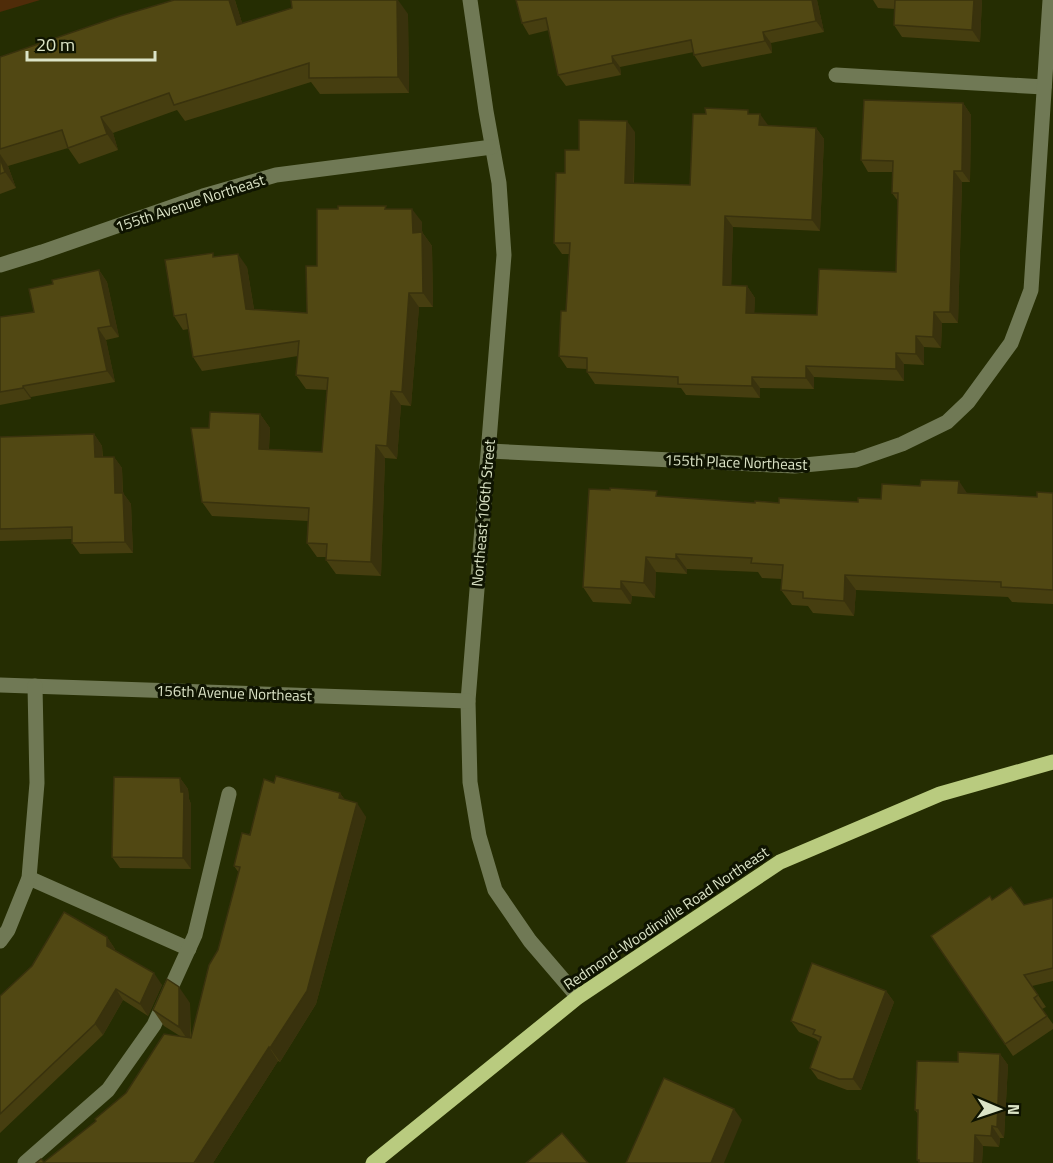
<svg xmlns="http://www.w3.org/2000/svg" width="1053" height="1163" font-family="'Titillium Web',sans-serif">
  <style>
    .green { fill: #4f2c09 }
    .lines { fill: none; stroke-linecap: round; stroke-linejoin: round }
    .minor { stroke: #707955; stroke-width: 15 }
    .major { stroke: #b9cb7f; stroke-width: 15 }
    .wall { fill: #463e10 }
    .shaded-wall { fill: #39320d }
    .building { fill: #514813; stroke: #39320d; stroke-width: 1.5 }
    .labels { text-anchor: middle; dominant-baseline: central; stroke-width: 6; stroke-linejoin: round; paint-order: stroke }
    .street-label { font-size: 15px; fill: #dce4c7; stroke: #0f1401 }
  </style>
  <rect width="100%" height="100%" fill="#252d02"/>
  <!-- green -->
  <polygon class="green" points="0,0 40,0 0,12"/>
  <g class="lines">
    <!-- minor -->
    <g class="minor">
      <polyline points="470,0 486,111 499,183 504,255 468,701 470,782 479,836 495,890 530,941 578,997"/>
      <polyline points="836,75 1044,87"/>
      <polyline points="0,265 42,252 203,196 276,175 492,147"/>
      <polyline points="489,451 794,466 856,460 902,444 947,422 968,402 1011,343 1031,290 1050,0"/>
      <polyline points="0,685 468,701"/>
      <polyline points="29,878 189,949"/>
      <polyline points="0,941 8,930 29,878 37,783 35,686"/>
      <polyline points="25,1163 108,1090 154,1025 195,935 229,794"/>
    </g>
    <!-- major -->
    <polyline class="major" points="373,1163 578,997 780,862 940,794 1053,762"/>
  </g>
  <!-- wall -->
  <g class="wall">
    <polygon points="174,0 235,0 242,23 408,14 409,93 320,94 311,82 185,121 177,110 113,133 118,150 79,164 68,148 8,166 16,188 0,194 0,57"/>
    <polygon points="516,0 817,0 824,32 771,43 772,53 702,67 694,55 694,52 620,67 621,75 566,86 558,75 549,30 529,35 522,23"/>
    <polygon points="873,0 982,0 980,42 902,37 894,25 895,9 878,8"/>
    <polygon points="963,103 971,115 970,182 962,182 958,323 942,323 941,348 924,347 924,365 904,364 904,381 814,377 814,389 760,388 760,398 686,395 681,388 595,384 587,372 587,369 567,368 559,356 566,311 569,254 562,254 554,243 565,173 579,150 635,132 634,183 690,185 706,114 750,114 768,126 816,128 824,139 820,231 733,227 731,286 747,286 755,298 754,313 817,315 896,272 898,201 892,193 893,172 868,172 861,160"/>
    <polygon points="387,209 422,222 422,232 432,246 433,307 419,307 411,406 401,405 397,459 385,458 381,576 336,574 326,560 326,557 317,557 307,543 308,521 212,516 202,502 209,428 260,414 270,428 269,449 322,452 327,390 306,389 296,375 298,356 202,371 193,357 189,329 183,330 174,316 216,257 247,267 254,309 307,313 317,266"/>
    <polygon points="99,270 107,282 119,337 106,340 115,382 31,397 31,399 0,405 0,317 34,312 53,284"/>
    <polygon points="94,434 102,446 103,457 114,457 122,468 123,493 131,504 133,553 80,554 72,543 72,539 0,541 0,437"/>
    <polygon points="610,490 660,497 755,503 858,502 881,499 967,493 1037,497 1053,493 1053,604 1012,602 1008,597 856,590 854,616 813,613 808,606 792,605 781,590 782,579 762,578 758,572 687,569 687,574 656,572 655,598 632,596 631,604 593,602 583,587"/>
    <polygon points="180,778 188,789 189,799 191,804 191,869 120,868 112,857"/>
    <polygon points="274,783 340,793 345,800 366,817 316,1004 280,1062 278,1061 213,1163 36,1163 44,1162 96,1121 126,1093 180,1036 164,1026 153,1010 190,1003 191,1038 218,950 239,873 234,866"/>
    <polygon points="1053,898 1053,981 1032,986 1046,1007 1042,1009 1053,1024 1053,1029 1013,1056 931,936 992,900 1024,905"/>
    <polygon points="107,937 115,949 115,951 162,985 148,1016 123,1000 103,1035 0,1133 0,996"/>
    <polygon points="886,991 894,1002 861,1090 847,1090 818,1079 810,1068 819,1042 816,1039 799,1032 791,1021"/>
    <polygon points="1000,1054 1008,1065 1004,1138 1000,1138 999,1147 983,1146 982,1163 919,1163 917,1160 918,1114 915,1110 958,1062"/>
  </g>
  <!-- shaded-wall -->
  <g class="shaded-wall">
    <polygon points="229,0 235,0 235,1 248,41 237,25"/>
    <polygon points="388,0 398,0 408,14 409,93 398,77"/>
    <polygon points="812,0 817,0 824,32 816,21"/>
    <polygon points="974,0 982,0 980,42 972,30"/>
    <polygon points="763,32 771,43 772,53 765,41"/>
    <polygon points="612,56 620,67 621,75 613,63"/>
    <polygon points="963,103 971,115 970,182 962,171"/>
    <polygon points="760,114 768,125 759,125"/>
    <polygon points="101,117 113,133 118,150 107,134"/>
    <polygon points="627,121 635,132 633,194 625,183"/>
    <polygon points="816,128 824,139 820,231 812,220"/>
    <polygon points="0,154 8,166 16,188 5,172 0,158"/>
    <polygon points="954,171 962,182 958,323 950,312"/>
    <polygon points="412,209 422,222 422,232 432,246 433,307 423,293 413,233"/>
    <polygon points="725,216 733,227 731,297 723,285"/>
    <polygon points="238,254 247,267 256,322 246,309"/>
    <polygon points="99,270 107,282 119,337 111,326"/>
    <polygon points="747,286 755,298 754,324 746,313"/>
    <polygon points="409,293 419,307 411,406 402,392"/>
    <polygon points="934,312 942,323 941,348 933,337"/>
    <polygon points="98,328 106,340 115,382 107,371"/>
    <polygon points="916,336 924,347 924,365 916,354"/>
    <polygon points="896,353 904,364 904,381 896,369"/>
    <polygon points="806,366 814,377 814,389 806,378"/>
    <polygon points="752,377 760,388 760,398 752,386"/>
    <polygon points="23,386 31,397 31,399 23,388"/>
    <polygon points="391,391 401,405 397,459 387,446"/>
    <polygon points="260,414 270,428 268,462 259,449"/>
    <polygon points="94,434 102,446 103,469 95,457"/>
    <polygon points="376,445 385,458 381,576 371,562"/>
    <polygon points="114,457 122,468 123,504 115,493"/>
    <polygon points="959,481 969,496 958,493"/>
    <polygon points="123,493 131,504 133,553 125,542"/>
    <polygon points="676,554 687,569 687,574 676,559"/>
    <polygon points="646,557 656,572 655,598 644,583"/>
    <polygon points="845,575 856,590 854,616 844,601"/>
    <polygon points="621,581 632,596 631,604 621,589"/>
    <polygon points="180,778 188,789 189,799 191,804 191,869 183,858"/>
    <polygon points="340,793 350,807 339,798"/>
    <polygon points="357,803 366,817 316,1004 280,1062 270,1048"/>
    <polygon points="107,937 115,949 115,957 107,946"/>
    <polygon points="154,973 162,985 148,1016 140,1004"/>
    <polygon points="179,987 190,1003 190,1043 179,1027"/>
    <polygon points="116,989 123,1000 103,1035 95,1024"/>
    <polygon points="886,991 894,1002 861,1090 853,1079"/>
    <polygon points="269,1047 278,1061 213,1163 196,1163 195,1162"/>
    <polygon points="1000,1054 1008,1065 1004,1138 997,1127"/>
    <polygon points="734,1109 742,1120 724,1163 711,1163"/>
    <polygon points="992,1126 1000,1138 999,1147 991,1136"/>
    <polygon points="975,1135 983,1146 982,1163 974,1163"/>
  </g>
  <!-- building -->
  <g class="building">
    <polygon points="174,0 229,0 237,25 292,8 291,0 397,0 398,77 309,78 309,63 174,105 169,93 101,117 107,134 68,148 62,130 0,149 0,57 120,16"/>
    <polygon points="516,0 812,0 816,21 763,32 765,41 694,55 691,40 612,56 613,63 558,75 546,18 522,23"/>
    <polygon points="895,0 974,0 972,30 894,25"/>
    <polygon points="864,100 963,103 962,171 954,171 950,312 934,312 933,337 916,336 916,354 896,353 896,369 806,366 806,378 752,377 752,386 678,384 678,377 587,372 587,358 559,356 561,311 566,311 570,243 554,243 556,173 565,173 565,150 579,150 579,120 627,121 625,183 690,185 693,114 706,114 705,108 748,110 748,114 760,114 759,125 816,128 812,220 725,216 723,285 747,286 746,313 817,315 819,269 896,272 898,193 892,193 893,161 861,160"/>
    <polygon points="0,158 5,172 0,174"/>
    <polygon points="338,206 386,206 385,209 412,209 413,233 422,232 423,293 409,293 402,392 391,391 387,446 376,445 371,562 326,560 327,544 307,543 309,508 202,502 191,428 209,428 210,412 260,414 259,449 322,452 328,378 296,375 299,341 193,357 186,314 174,316 165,260 213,253 213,257 238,254 246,309 307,313 306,266 317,266 317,209 338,209"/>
    <polygon points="99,270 111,326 98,328 107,371 23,386 23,388 0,392 0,317 34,312 29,289 53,284 52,280"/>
    <polygon points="94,434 95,457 114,457 115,493 123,493 125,542 72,543 72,527 0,529 0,437"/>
    <polygon points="921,480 959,481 958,493 1037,497 1037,492 1053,493 1053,590 1001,587 1001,582 845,575 844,601 803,598 803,592 781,590 783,565 751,563 752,558 676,554 676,559 646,557 644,583 621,581 621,589 583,587 589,489 610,490 610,488 657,491 656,496 755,503 755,501 779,503 779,498 858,502 858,498 881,499 882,484 920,486"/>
    <polygon points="276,776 340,793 339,798 357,803 307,991 270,1048 269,1047 194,1163 36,1163 41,1159 44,1162 96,1121 95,1119 126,1093 164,1034 191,1038 209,965 218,950 240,867 234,866 242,833 250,835 264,779 274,783"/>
    <polygon points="114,777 180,778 181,792 184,792 183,858 112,857"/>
    <polygon points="1011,887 1024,905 1053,898 1053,968 1024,975 1038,995 1034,998 1047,1016 1005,1044 931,936 990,896 992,900"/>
    <polygon points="64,912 107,937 107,946 154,973 140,1004 116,989 95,1024 0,1114 0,996 32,966"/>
    <polygon points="812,963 886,991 853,1079 839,1079 810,1068 821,1037 813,1034 815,1030 791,1021"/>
    <polygon points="167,979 179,987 179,1027 153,1010"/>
    <polygon points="958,1052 1000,1054 997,1127 992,1126 991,1136 975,1135 974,1163 919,1163 919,1160 917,1160 918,1110 915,1110 917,1061 958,1062"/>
    <polygon points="664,1078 734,1109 711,1163 626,1163"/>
    <polygon points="562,1133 588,1163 526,1163"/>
  </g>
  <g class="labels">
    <!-- street labels -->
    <g class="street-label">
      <text transform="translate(190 203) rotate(-18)">155th Avenue Northeast</text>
      <text transform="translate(736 462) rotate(2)">155th Place Northeast</text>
      <text transform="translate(483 513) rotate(-85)">Northeast 106th Street</text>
      <text transform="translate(234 693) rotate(2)">156th Avenue Northeast</text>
      <text transform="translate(666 918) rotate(-34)">Redmond-Woodinville Road Northeast</text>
    </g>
  </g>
  <!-- north arrow -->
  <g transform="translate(999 1109) rotate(92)" stroke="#0f1401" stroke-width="4.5" paint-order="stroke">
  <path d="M0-4.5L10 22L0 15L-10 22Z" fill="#dce4c7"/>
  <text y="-9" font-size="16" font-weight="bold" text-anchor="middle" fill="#dce4c7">N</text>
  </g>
  <!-- scale -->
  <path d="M27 51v9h128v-9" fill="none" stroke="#dce4c7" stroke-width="3"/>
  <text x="36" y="51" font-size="18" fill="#dce4c7" stroke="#0f1401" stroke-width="4.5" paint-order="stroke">20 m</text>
</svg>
